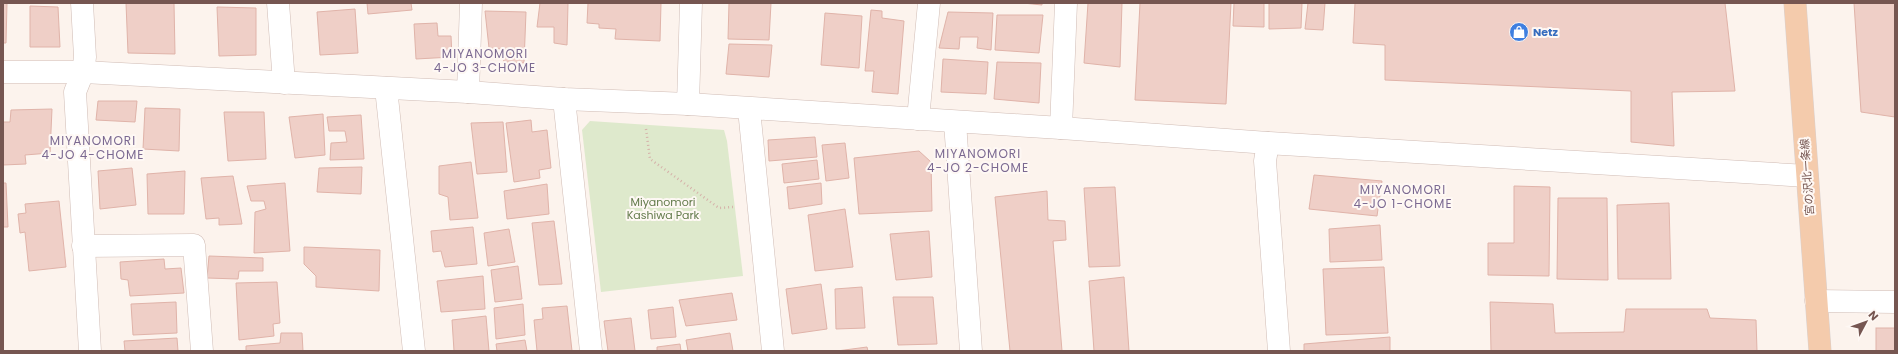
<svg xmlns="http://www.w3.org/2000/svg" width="1898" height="354" font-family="Poppins,'Noto Sans JP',sans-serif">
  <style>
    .green { fill: #dee9cc }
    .building { fill: #efcfc7; stroke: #e0b3a9 }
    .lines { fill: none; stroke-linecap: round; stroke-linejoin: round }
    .minor-casing { stroke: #d0bcb5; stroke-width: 23 }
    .major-casing { stroke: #d9d0ce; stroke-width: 23 }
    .path { stroke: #d5b1a9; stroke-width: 2.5; stroke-dasharray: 1 3; stroke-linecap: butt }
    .minor { stroke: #fff; stroke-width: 22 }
    .major { stroke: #f4cbac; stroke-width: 22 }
    .labels { text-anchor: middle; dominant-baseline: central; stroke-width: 4; stroke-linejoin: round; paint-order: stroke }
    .shop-label { font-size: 11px; font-weight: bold; fill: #366cbe; stroke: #fef8f4; text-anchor: start }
    .street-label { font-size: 11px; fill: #765651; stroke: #fef8f4 }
    .park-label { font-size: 11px; fill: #627a4a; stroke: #fef8f4 }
    .neighbourhood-label { font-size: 12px; letter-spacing: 1px; fill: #7b6991; stroke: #fef8f4 }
  </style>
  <rect width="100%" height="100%" fill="#fcf3ed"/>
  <!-- green -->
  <polygon class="green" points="590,121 724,130 727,141 743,276 601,292 582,130"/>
  <!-- building -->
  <g class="building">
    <polygon points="3,3 7,3 6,43 3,43"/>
    <polygon points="126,3 174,3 175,54 128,53"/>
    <polygon points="367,3 411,3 412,10 368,14"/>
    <polygon points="540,3 568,3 567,45 554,43 554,27 537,27"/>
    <polygon points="588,3 661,3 660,41 615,39 616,29 599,28 599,24 587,23"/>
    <polygon points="729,3 771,3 769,40 728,39"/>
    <polygon points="1023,3 1042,3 1042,5"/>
    <polygon points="1088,3 1122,3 1120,67 1084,63"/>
    <polygon points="1140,3 1231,3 1226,104 1135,100"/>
    <polygon points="1234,3 1264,3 1264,27 1233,26"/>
    <polygon points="1269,3 1302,3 1301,28 1269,29"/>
    <polygon points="1308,3 1325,3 1323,30 1305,29"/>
    <polygon points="1355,3 1725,3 1735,91 1672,92 1674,146 1631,142 1631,91 1385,80 1385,45 1353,43"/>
    <polygon points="1854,3 1895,3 1895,117 1861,112"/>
    <polygon points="30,6 58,7 60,47 30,47"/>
    <polygon points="217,7 256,8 256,55 219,56"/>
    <polygon points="355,9 358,53 320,55 317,12"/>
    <polygon points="871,10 882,11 882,18 904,21 898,94 872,92 874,71 865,71"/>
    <polygon points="485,11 526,12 524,63 504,62 502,49 489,48"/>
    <polygon points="948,12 993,13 991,50 977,48 978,37 960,37 959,49 939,48"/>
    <polygon points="825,13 862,16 859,68 821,65"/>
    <polygon points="997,15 1043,15 1039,53 995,50"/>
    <polygon points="437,23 438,36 451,36 452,57 416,59 414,24"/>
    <polygon points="729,44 772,45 769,77 726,74"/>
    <polygon points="943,59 988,62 986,94 941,92"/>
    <polygon points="997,62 1041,63 1039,103 994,99"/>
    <polygon points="98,101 137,101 135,122 96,120"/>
    <polygon points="145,108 180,109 179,151 143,149"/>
    <polygon points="52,109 50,153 25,155 26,164 3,165 3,122 10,122 11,110"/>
    <polygon points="224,112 264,112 266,159 228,161"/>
    <polygon points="323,114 325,155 295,158 289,117"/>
    <polygon points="361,115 364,159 330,160 331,143 347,142 345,131 329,131 327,117"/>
    <polygon points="531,120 532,132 547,130 551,168 539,170 540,178 514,182 506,123"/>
    <polygon points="503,122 507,172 477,174 471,123"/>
    <polygon points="815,137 817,157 769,161 768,140"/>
    <polygon points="845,143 849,178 826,181 822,145"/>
    <polygon points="919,151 931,162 932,211 859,214 854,158"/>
    <polygon points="817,160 819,179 784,183 782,164"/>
    <polygon points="471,162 478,218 450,220 448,197 439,194 439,166"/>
    <polygon points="362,167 361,194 317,192 319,168"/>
    <polygon points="132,168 136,205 100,209 98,171"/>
    <polygon points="185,171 184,214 148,214 147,174"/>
    <polygon points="1314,175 1382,181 1377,216 1309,209"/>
    <polygon points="233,176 242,224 219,225 219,218 206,219 201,178"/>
    <polygon points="3,183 6,183 8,227 3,227"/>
    <polygon points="285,183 290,251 254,253 255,212 266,209 264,201 251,201 247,186"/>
    <polygon points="821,183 822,204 789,209 787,187"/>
    <polygon points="547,184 549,214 507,219 504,191"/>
    <polygon points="1514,186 1550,187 1549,276 1488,275 1488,243 1514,243"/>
    <polygon points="1115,187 1120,266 1089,267 1084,188"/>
    <polygon points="1047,191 1048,220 1065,221 1066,240 1053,241 1062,351 1010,351 995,197"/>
    <polygon points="1558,198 1607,198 1608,280 1557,279"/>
    <polygon points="59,201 66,267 29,271 25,232 20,233 18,214 26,213 25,204"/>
    <polygon points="1669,203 1671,279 1618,279 1617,205"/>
    <polygon points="845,209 853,267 815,271 808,215"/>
    <polygon points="554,221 562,284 539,285 532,223"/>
    <polygon points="1380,225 1382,260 1330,262 1329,229"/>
    <polygon points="473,227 477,264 445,267 441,251 433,252 431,231"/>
    <polygon points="509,229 515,262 488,266 484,233"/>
    <polygon points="929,231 932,277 896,280 890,234"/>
    <polygon points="304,247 380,250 379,291 316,287 316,276 304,264"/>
    <polygon points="209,256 263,258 263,271 239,271 238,279 207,278"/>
    <polygon points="164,259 165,269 181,268 184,293 130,296 128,280 121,279 120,262"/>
    <polygon points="518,266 522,299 495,302 491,270"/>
    <polygon points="1384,267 1388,333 1326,335 1323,269"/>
    <polygon points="483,276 485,309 441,312 437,281"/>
    <polygon points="1124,277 1129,351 1094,351 1089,281"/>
    <polygon points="277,282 280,323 273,324 274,336 239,340 236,283"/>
    <polygon points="821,284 827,329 792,334 786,289"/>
    <polygon points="862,287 865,328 836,329 835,289"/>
    <polygon points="732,293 737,320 686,326 679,300"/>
    <polygon points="893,297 933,297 937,344 898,345"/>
    <polygon points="176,302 177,333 133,335 131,304"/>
    <polygon points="1490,302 1553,304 1555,333 1624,332 1626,309 1707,309 1710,318 1756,320 1757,351 1491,351"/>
    <polygon points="523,304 525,335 496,339 494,308"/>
    <polygon points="567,306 572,351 537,351 534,320 543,319 542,308"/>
    <polygon points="673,307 676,337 651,339 648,310"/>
    <polygon points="486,316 489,351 454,351 452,320"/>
    <polygon points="631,318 635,351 608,351 604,321"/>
    <rect x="1876" y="328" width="19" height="23"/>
    <polygon points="281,333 302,333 303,351 246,351 246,346 280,343"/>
    <polygon points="730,333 733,351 688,351 686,340"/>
    <polygon points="1390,337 1390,351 1304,351 1304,344"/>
    <polygon points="177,338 178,351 125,351 124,341"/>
    <polygon points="525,340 527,351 497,351 496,344"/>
    <polygon points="680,344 681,351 657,351 657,347"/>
    <polygon points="867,347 868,351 837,351"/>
  </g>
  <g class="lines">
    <defs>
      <g id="minor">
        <polyline points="82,3 85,57 83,72 75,92 90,351"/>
        <polyline points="278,3 284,83"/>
        <polyline points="3,72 83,72 468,92 564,99 688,104 1061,128 1268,143 1807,176"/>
        <polyline points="386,88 414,351"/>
        <polyline points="468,92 471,3"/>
        <polyline points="564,99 591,351"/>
        <polyline points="688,104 691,3"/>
        <polyline points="749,109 773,351"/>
        <polyline points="918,119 929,3"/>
        <polyline points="955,122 971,351"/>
        <polyline points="1061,128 1066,3"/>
        <polyline points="1268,143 1265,161 1279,351"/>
        <polyline points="83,246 194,245 202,351"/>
        <polyline points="1816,301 1895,302"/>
      </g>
      <polyline id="major" points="1795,3 1820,351"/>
    </defs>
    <!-- minor casing -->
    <use href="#minor" class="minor-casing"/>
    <!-- major casing -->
    <use href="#major" class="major-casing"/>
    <!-- path -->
    <polyline class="path" points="646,129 650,159 719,208 733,207"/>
    <!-- minor -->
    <use href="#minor" class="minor"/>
    <!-- major -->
    <use href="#major" class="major"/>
  </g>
  <!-- icons -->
  <defs>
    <symbol id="shop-disc" viewBox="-11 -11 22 22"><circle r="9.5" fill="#3f7fe0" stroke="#fef8f4"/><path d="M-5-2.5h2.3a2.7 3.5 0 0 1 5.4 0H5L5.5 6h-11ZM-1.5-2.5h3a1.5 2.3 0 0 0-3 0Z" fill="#fff"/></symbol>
  </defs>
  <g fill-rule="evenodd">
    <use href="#shop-disc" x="1508" y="21" width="22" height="22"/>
  </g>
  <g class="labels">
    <!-- shop labels -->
    <g class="shop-label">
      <text x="1533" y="32">Netz</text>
    </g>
    <!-- street labels -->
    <g class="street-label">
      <text transform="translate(1807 177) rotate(-94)">宮の沢北一条線</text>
    </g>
    <!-- park labels -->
    <g class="park-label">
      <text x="663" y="202">Miyanomori<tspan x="663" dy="13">Kashiwa Park</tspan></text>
    </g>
    <!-- neighbourhood labels -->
    <g class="neighbourhood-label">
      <text x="485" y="53">MIYANOMORI<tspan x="485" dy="14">4-JO 3-CHOME</tspan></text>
      <text x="93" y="140">MIYANOMORI<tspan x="93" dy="14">4-JO 4-CHOME</tspan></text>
      <text x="978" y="153">MIYANOMORI<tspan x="978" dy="14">4-JO 2-CHOME</tspan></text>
      <text x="1403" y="189">MIYANOMORI<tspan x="1403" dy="14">4-JO 1-CHOME</tspan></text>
    </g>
  </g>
  <!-- border -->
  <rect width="1898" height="354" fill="none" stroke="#765651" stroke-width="8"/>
  <!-- north arrow -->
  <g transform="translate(1866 322) rotate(49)" stroke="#fef8f4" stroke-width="3" paint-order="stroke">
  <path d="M0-3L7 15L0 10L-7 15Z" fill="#765651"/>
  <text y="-6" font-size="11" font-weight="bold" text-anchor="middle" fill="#765651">N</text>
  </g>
</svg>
